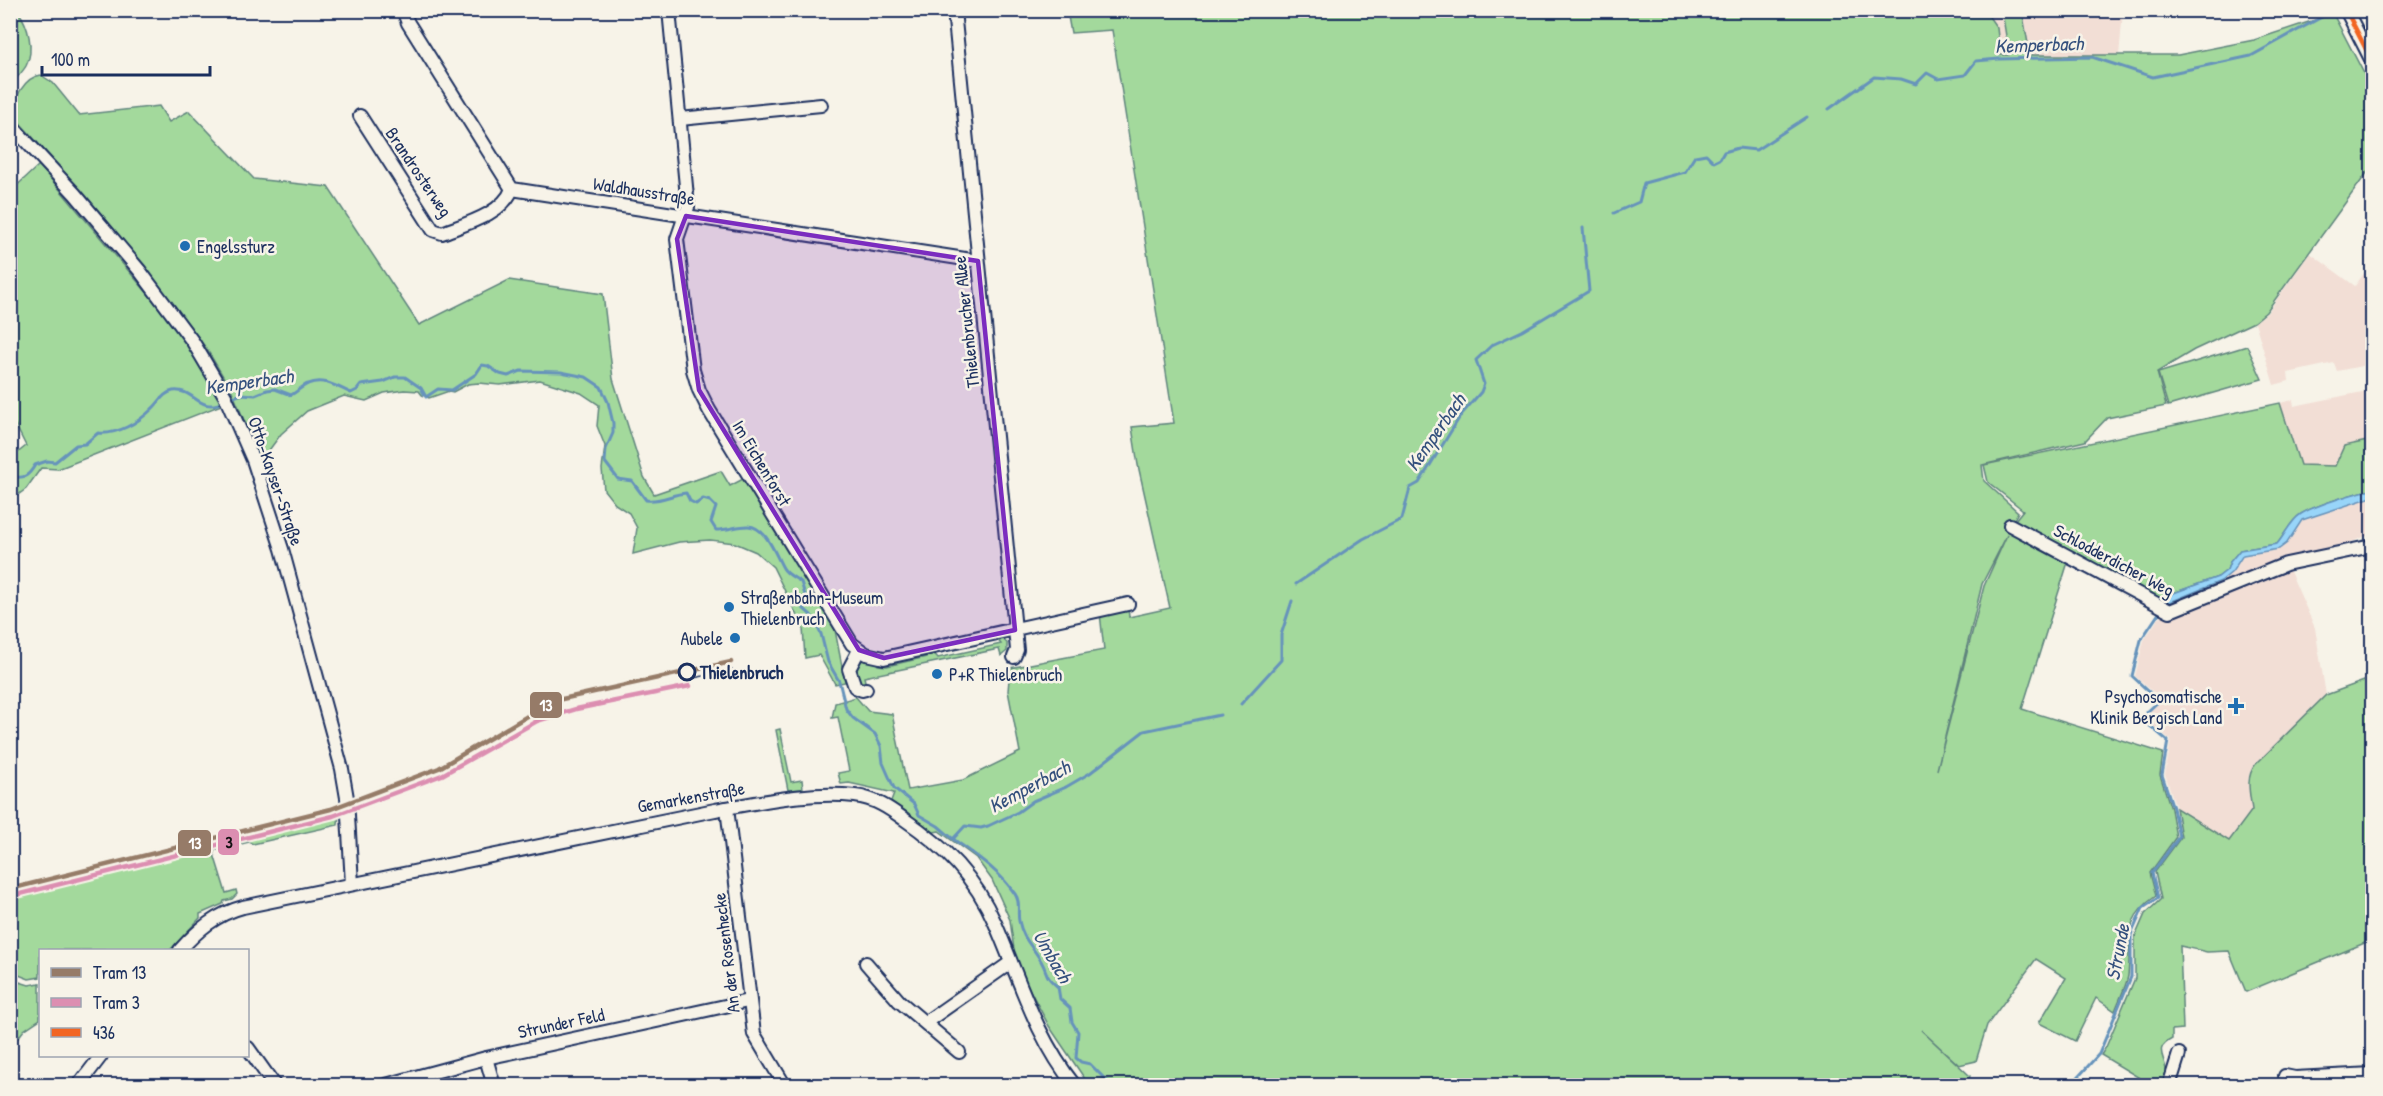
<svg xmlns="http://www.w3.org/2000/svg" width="2383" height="1096" font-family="'Patrick Hand',sans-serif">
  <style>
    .built { fill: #f2ded5 }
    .green { fill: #a3d99c; stroke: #5f847d; stroke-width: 1.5; fill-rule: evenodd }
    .water { fill: #98d5f9; stroke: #6693bb; stroke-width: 1.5 }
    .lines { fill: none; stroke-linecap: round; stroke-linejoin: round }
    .stream { stroke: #6693bb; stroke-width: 3 }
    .minor-casing { stroke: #1b2f5e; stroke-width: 16 }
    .minor { stroke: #f7f3e8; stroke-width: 12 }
    .tram { stroke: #1b2f5e; stroke-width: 1.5 }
    .bus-1-casing { stroke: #f7f3e8; stroke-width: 9 }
    .bus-1 { stroke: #f26522; stroke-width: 4.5 }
    .tram-1-casing { stroke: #f7f3e8; stroke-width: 9 }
    .tram-2-casing { stroke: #f7f3e8; stroke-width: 9 }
    .tram-1 { stroke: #967b68; stroke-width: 4.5 }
    .tram-2 { stroke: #dc8eb1; stroke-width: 4.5 }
    .marked { fill: #7b2cbf; fill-opacity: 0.2; stroke: #7b2cbf; stroke-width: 4.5; stroke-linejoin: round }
    .poi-dot { fill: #1f6fb2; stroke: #f7f3e8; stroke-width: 2 }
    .stop-dot { fill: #f7f3e8; stroke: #1b2f5e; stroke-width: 3 }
    .labels { text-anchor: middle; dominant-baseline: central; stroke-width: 5; stroke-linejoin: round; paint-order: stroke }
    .street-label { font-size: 18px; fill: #1b2f5e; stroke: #f7f3e8 }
    .poi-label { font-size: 18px; fill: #1b2f5e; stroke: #f7f3e8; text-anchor: start }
    .stop-label { font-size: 18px; font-weight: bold; fill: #1b2f5e; stroke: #f7f3e8; text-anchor: start }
    .water-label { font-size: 20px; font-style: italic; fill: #34507d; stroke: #f7f3e8 }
    .line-badge { stroke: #f7f3e8; stroke-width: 2 }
    .badge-label { font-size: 16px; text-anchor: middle; font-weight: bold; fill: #fff }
    .pale-badge-label { font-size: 16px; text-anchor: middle; font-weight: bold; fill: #111 }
  </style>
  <rect width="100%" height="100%" fill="#f7f3e8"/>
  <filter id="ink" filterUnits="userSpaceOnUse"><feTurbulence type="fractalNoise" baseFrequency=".0167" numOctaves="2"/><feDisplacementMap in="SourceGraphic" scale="12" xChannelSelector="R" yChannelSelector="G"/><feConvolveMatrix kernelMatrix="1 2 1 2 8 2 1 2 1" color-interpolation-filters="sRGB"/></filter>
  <g filter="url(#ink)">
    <!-- built -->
    <g class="built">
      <polygon points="1985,11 2002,11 2010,55 2000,55 1997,28"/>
      <polygon points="2022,11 2123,11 2119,56 2030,55"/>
      <polygon points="2310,253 2355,286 2372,262 2372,364 2337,371 2334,363 2288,373 2289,381 2274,385 2255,322 2267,313"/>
      <polygon points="2372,390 2372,440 2344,446 2335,466 2300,465 2280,403 2293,400 2294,406"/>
      <polygon points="2372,497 2371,534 2329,551 2285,560 2184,596 2222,581 2232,572 2243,555 2279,549 2302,520"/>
      <polygon points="2288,567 2315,628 2326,695 2250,772 2248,781 2252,810 2228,842 2176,808 2165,774 2171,740 2152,725 2150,711 2162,700 2135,676 2144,640 2162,613 2173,617"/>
    </g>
    <!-- green -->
    <g class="green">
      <path d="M 11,10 L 18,11 C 28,25 35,49 26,66 C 22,73 15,79 11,85 Z"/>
      <path d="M 2022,10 L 2030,55 L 2178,55 L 2254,40 L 2333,14 L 2372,89 L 2372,166 L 2266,312 L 2254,322 L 2194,350 L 2157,372 L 2166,406 L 2107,418 L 2085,441 L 1982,465 L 1984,481 L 2018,512 L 2009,529 L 2068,562 L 2022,709 L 2163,753 L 2160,775 L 2171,809 L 2176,837 L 2150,873 L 2156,896 C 2121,920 2132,940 2128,976 C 2126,987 2119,1000 2115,1011 L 2096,998 L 2075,1041 L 2039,1023 L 2066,978 L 2036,959 L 1987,1025 L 1976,1061 L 1959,1065 L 1921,1030 L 1970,1076 L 1967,1085 L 1089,1085 L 1049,1026 L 1023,977 L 1015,957 L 1010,920 L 992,880 L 976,858 L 939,831 L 934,832 L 891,801 L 894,793 L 849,783 L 841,784 L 838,773 L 849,771 L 838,717 L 832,718 L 835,703 L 856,697 L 868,711 L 892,714 L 908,790 L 963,780 L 1020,752 L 1008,691 L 1010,668 L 1104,650 L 1100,613 L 1128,607 L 1129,617 L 1170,608 L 1138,465 L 1132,427 L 1174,423 L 1112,30 L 1071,33 L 1067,11 L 1985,11 L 1997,28 L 2000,55 L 2009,55 L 2002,11 ZM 2007,535 L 1984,586 L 1937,770 L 1982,584 Z"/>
      <path d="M 41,75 L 53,83 L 79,115 L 159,106 L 169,122 L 189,111 L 254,179 L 328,187 L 419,325 L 509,280 L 603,294 L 613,379 L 644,477 L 654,494 L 721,471 L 730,486 L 743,479 L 815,591 L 835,630 L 845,682 L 835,684 L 819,655 L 805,658 L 803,628 L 773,567 L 756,552 L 735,543 L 710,540 L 679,542 L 633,554 L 637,528 L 629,513 L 615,504 L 604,490 L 602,469 L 605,446 L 597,426 L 599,405 L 581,393 L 540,380 L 500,385 L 479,383 L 468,384 L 453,392 L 449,391 L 429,398 L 422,395 L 419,391 L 404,390 L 384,393 L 366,401 L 344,396 L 307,411 L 281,434 L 261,461 L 232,391 L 206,348 L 104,217 L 12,114 C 14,99 24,77 41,75 Z"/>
      <polygon points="39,165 160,308 182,337 224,404 58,469 41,468 26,489 11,500 11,458 26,446 11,416 11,191"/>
      <polygon points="2247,346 2262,379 2168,406 2158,373"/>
      <path d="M 2280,403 L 2300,465 L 2335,466 L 2344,446 L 2372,440 L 2372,490 C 2356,492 2314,506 2301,514 C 2290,521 2285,535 2277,544 L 2240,550 L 2230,562 L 2227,570 L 2218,577 L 2171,594 L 2163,603 L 2015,520 L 2023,510 L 1988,482 L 1984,465 Z"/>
      <polygon points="1001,638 1007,643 1007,651 1001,656 999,649 864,677 866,685 858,683 854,666 862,659 875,661 878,665 887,666 926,657 929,653 933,652 938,658 1001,644 997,639"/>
      <path d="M 2372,678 L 2372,940 L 2246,992 L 2229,951 L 2207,952 L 2180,946 L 2183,1029 L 2172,1030 L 2172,1039 C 2153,1049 2165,1056 2166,1070 C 2167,1075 2164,1081 2162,1085 L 2151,1085 L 2101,1055 L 2106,1047 L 2135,978 L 2135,937 L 2145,914 L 2161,899 L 2155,872 L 2181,837 L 2176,808 L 2229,841 L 2252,810 C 2250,794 2245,778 2255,765 L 2326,695 Z"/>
      <polygon points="780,729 791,782 802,780 803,789 788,790 776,730"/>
      <polygon points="339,812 338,825 253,844 249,842 213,851 226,893 236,890 237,894 232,899 224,901 223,904 200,914 200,918 170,950 40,950 40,977 29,979 11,972 11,892"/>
      <polygon points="10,979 29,985 40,983 40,1019 24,1030 11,1047"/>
    </g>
    <!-- water -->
    <path class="water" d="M 2372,490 L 2372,497 L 2302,520 L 2287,543 L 2279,549 L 2243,555 L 2232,572 L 2221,581 L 2170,602 L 2169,606 L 2163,603 L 2171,594 L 2218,577 L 2227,570 L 2230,562 L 2240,550 L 2277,544 C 2285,535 2290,521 2301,514 C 2314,506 2357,492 2372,490 Z"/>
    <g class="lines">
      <!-- stream -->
      <g class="stream">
        <polyline points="1829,109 1874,77 1901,79 1916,84 1927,73 1938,79 1965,75 1976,61 1999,59 2092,57 2153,77 2251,56 2329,13"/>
        <polyline points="1614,213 1639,202 1644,183 1685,172 1695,156 1706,154 1714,162 1720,159 1724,152 1738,148 1756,150 1807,117"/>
        <path d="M 231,398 L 242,394 L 255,395 L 267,390 L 275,389 L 291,395 C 297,392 302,386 308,384 C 324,377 337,387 351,393 L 357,390 L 361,385 L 383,382 L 395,377 L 405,377 L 421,388 L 426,397 L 438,389 L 452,390 L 476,374 L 482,365 L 488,366 L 500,374 L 508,376 L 521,371 L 561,372 L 586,377 L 601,387 L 608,402 L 613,423 L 613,433 L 606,449 L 605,462 L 618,479 L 632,481 L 646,500 C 662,502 671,494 686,493 L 690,501 L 696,504 L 703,499 L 710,501 L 716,507 L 711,522 L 716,530 C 727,530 738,526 748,526 C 766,526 776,556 783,568 C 786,574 795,578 801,582 L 805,595 L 803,608 L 811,615 L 821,634 L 828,662 L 839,681 L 846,709 L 853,718 L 875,734 L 881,746 L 883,763 L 894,788 L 914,804 L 919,815 L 938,826 L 953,839 L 965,826 L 981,828 L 988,826 L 1018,812 L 1033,801 L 1066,787 L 1090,773 L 1144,731 L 1220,715"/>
        <path d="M 10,476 C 24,479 28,477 35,465 L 47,461 L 55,462 L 76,445 L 85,444 L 98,433 C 117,435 138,423 152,409 C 159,403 163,393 173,391 C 195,388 198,415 225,401"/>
        <polyline points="1296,584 1363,539 1402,519 1410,488 1419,483 1461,415 1481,392 1484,384 1476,360 1492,345 1522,331 1589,291 1583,228"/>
        <polyline points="1241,704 1281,660 1281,635 1292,601"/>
        <path d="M 953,839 C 975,855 999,870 1015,894 C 1021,902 1017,912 1019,921 C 1023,940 1032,945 1041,961 C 1049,975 1043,974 1058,987 L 1060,999 L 1070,1008 L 1072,1022 L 1078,1032 L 1076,1058 L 1081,1062 L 1090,1064 L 1107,1081 L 1119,1086"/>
        <polyline points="2070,1086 2099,1054 2131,977 2131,935 2143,908 2158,898 2152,873 2179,837 2173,808 2162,775 2168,741 2149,725 2147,712 2159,701 2132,676 2141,640 2161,610"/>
      </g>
      <defs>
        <g id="minor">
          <polyline points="403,10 408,23 512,189 978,261"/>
          <polyline points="669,10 688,207 677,239 693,370 699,390 709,410 852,644 866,654 884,658 1128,604"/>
          <polyline points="954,10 1017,650 1014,657"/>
          <polyline points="2346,10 2372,61"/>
          <path d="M 360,116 L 433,230 L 442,233 C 465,224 503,214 512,189"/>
          <polyline points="680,119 821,105"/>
          <polyline points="10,124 75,194 140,271 193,342 225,396 253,460 282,549 342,769 347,798 352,884"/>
          <polyline points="2010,525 2170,611 2286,564 2372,546"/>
          <polyline points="859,650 849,669 855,687 862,690 866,689"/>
          <polyline points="727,808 754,1034 785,1086"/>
          <path d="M 180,950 C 198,930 216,914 243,907 L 715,810 C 761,802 809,791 855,796 C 874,798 889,808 904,819 C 945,847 975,877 995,923 C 1020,980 1035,1036 1075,1086"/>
          <polyline points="866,963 899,1001 959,1052"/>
          <polyline points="926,1022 1010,963"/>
          <polyline points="248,1048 275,1086"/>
          <polyline points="486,1058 494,1086"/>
          <polyline points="2285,1076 2295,1078 2372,1074"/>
          <polyline points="78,1086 101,1056"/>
          <polyline points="382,1086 486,1058 748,1001"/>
          <polyline points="2169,1086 2179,1054"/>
        </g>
      </defs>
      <!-- minor casing -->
      <use href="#minor" class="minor-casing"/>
      <!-- minor -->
      <use href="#minor" class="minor"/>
      <!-- tram -->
      <polyline class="tram" points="689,679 732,670"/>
      <defs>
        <polyline id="bus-1" points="2346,10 2372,61"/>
      </defs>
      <!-- bus-1 casing -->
      <use href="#bus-1" class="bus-1-casing"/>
      <!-- bus-1 -->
      <use href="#bus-1" class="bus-1"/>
      <defs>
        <polyline id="tram-1" points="10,889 331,809 439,768 553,701 731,662"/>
        <polyline id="tram-2" points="12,896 333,816 442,775 537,721 576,709 690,686"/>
      </defs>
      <!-- tram-1 casing -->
      <use href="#tram-1" class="tram-1-casing"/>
      <!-- tram-2 casing -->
      <use href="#tram-2" class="tram-2-casing"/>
      <!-- tram-1 -->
      <use href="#tram-1" class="tram-1"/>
      <!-- tram-2 -->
      <use href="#tram-2" class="tram-2"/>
    </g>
  </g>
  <!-- marked area -->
  <path class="marked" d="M 686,216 L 978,261 L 1015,630 L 884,658 L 859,650 L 699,390 L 677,239 Z"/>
  <!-- markers -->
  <g class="poi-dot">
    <circle cx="185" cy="246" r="6"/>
    <circle cx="729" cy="607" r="6"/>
    <circle cx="735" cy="638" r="6"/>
    <circle cx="937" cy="674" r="6"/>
    <path d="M2233 697h6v6h6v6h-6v6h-6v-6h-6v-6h6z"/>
  </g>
  <circle class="stop-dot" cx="687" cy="672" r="8"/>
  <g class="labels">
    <!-- street labels -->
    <g class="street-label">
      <text transform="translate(419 172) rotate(56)">Brandrosterweg</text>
      <text transform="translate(644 191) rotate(9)">Waldhausstraße</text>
      <text transform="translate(966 322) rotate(-96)">Thielenbrucher Allee</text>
      <text transform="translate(762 463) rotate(59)">Im Eichenforst</text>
      <text transform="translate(276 481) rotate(71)">Otto-Kayser-Straße</text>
      <text transform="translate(2114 560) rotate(28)">Schlodderdicher Weg</text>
      <text transform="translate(691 797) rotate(-10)">Gemarkenstraße</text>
      <text transform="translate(726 953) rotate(-97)">An der Rosenhecke</text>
      <text transform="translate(561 1023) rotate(-12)">Strunder Feld</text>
    </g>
    <!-- poi labels -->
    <g class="poi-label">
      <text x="197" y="246">Engelssturz</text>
      <text x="741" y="597">Straßenbahn-Museum<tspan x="741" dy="21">Thielenbruch</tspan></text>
      <text x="723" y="638" text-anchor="end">Aubele</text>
      <text x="949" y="674">P+R Thielenbruch</text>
      <text x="2222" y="696" text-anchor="end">Psychosomatische<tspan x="2222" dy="21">Klinik Bergisch Land</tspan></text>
    </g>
    <!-- stop labels -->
    <g class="stop-label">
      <text x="700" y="672">Thielenbruch</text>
    </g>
    <!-- water labels -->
    <g class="water-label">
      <text transform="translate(2039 44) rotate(-2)">Kemperbach</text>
      <text transform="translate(249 381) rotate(-8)">Kemperbach</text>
      <text transform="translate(1435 432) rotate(-55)">Kemperbach</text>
      <text transform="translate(1029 786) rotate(-28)">Kemperbach</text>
      <text transform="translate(2117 952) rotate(-79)">Strunde</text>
      <text transform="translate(1053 956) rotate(60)">Umbach</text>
    </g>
  </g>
  <g class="line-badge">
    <rect x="529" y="691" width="34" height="28" rx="6" fill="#967b68"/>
    <rect x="217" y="828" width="23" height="28" rx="6" fill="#dc8eb1"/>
    <rect x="177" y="829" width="35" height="28" rx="6" fill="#967b68"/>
  </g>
  <g class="badge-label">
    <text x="546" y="711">13</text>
    <text x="195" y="849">13</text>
  </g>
  <g class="pale-badge-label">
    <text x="229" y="848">3</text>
  </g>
  <!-- margin -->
  <rect width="2383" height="1096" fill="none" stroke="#f7f3e8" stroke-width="36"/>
  <rect x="18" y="18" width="2347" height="1060" fill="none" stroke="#1b2f5e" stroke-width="2" filter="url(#ink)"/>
  <!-- legend -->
  <rect x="39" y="949" width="210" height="108" fill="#f7f3e8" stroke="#9fa5b1" stroke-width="1.5"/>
  <rect x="51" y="968" width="30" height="9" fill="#967b68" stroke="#9fa5b1" stroke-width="1.5"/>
  <text x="93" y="979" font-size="18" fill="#1b2f5e">Tram 13</text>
  <rect x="51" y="998" width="30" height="9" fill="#dc8eb1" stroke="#9fa5b1" stroke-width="1.5"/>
  <text x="93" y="1009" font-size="18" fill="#1b2f5e">Tram 3</text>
  <rect x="51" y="1028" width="30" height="9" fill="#f26522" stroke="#9fa5b1" stroke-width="1.5"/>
  <text x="93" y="1039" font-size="18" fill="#1b2f5e">436</text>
  <!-- scale -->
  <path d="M42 66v9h168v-9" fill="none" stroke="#1b2f5e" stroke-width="3"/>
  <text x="51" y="66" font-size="18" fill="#1b2f5e" stroke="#f7f3e8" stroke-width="4.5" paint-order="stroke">100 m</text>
</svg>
